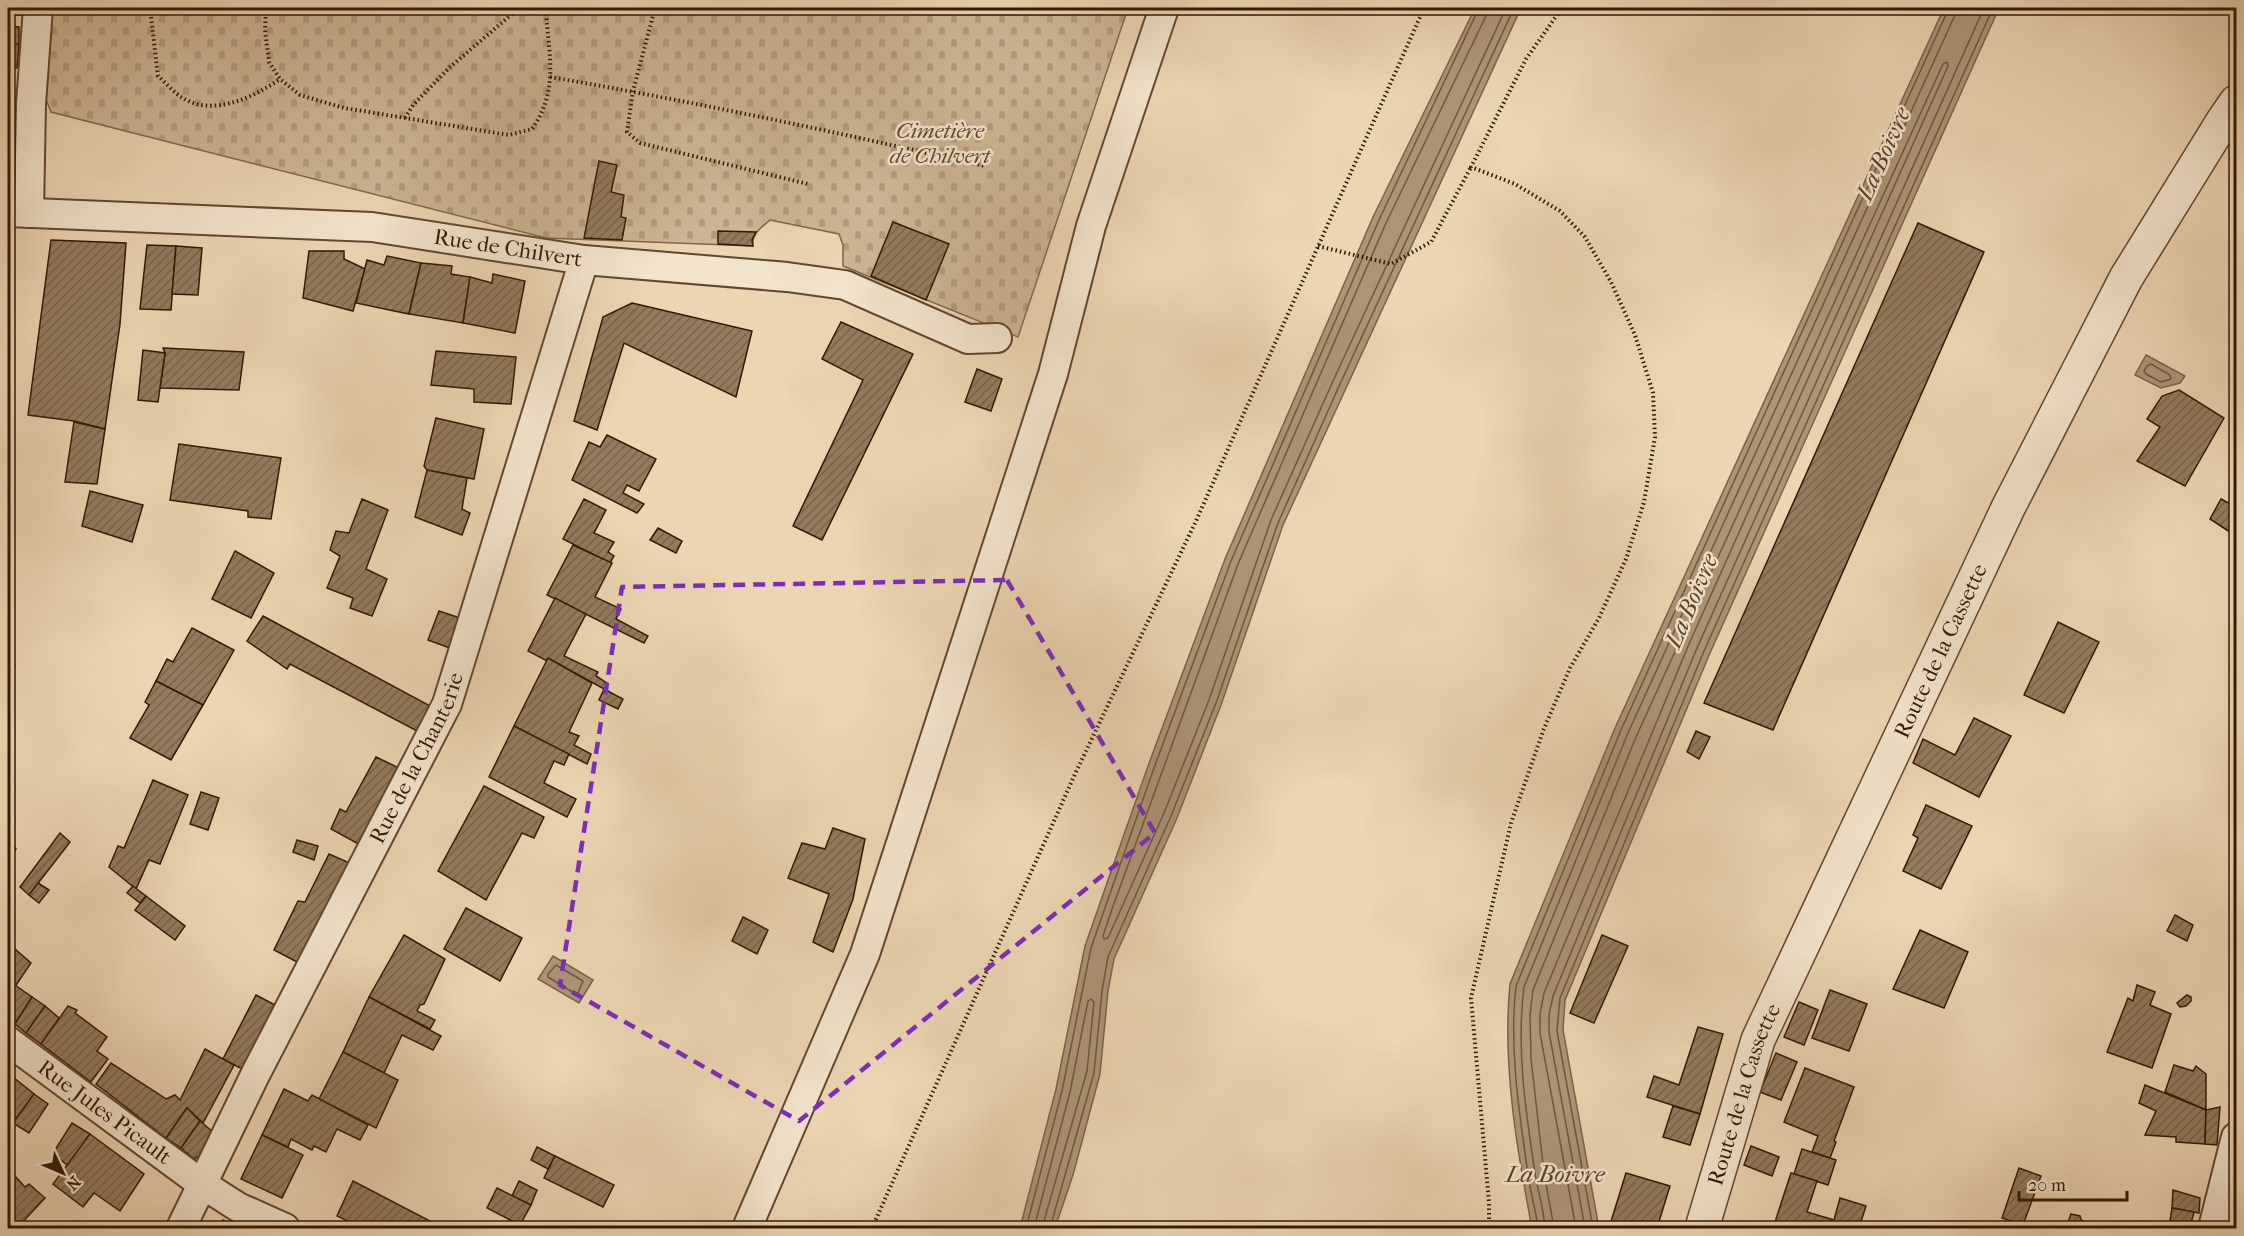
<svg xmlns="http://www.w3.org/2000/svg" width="2244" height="1236" font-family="'IM FELL French Canon',serif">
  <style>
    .cemetery { fill: url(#cemetery-stones); stroke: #7f674c; stroke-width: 1.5 }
    .water { fill: #ac9577; stroke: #7b6349; stroke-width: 1.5 }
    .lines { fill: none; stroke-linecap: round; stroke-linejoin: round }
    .shore { stroke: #6f573e; stroke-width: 1.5 }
    .building { fill: url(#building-hatch); stroke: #321904; stroke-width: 1.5 }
    .minor-casing { stroke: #604830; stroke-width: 32 }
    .tertiary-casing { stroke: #604830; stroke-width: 36 }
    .path { stroke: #321904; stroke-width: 4; stroke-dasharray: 1.5 3; stroke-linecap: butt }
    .minor { stroke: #f2e4cd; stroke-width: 28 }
    .tertiary { stroke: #f2e4cd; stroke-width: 33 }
    .marked { fill: none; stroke: #7b2cbf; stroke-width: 4.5; stroke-dasharray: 12 8; stroke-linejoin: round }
    .labels { text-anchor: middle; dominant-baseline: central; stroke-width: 5; stroke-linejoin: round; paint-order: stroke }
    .park-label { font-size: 22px; font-style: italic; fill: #60482f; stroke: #f2e4cd }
    .street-label { font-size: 22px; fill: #321904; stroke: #f2e4cd }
    .water-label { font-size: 24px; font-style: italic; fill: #5d442c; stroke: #f2e4cd }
  </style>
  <defs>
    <pattern id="cemetery-stones" width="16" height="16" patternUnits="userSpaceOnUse" patternTransform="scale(1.5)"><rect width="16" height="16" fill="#ccb594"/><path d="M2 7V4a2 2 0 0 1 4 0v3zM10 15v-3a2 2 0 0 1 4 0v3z" fill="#b09b7e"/></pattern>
    <pattern id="building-hatch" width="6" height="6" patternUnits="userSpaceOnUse" patternTransform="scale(1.5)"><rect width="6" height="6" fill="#927b5e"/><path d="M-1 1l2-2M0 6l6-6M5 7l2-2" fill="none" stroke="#78644b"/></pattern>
  </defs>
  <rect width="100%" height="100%" fill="#ebd5b2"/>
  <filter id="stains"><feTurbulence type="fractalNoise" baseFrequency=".00333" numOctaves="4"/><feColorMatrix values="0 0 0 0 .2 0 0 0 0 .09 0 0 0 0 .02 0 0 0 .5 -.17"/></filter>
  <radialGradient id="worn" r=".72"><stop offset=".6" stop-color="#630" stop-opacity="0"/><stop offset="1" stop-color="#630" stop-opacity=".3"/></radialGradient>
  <!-- cemetery -->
  <path class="cemetery" d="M 52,8 L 1128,8 L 1018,337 L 843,266 L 843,245 L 839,234 L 770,220 C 762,227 751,234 753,246 L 546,238 L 51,112 L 45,97 Z"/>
  <!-- water -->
  <g class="water">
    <polygon points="1475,8 1521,8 1283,525 1221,705 1177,818 1114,959 1108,991 1100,1074 1073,1175 1055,1228 1020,1228 1056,1089 1085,946 1148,766 1225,559 1373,217"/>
    <path d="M 1944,8 L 1999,8 L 1710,653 L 1565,1000 L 1563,1030 L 1599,1228 L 1532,1228 C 1517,1150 1502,1064 1510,984 L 1615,728 Z"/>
    <polygon points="2146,355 2185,376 2180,383 2161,388 2135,375"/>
    <polygon points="553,956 593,980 579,1003 538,979"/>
  </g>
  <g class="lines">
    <!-- shore -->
    <g class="shore">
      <polyline points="1487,8 1486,16 1386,223 1238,564 1112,909 1103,936 1104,939 1108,938 1164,813 1209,700 1271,520 1333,381 1506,8"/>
      <polygon points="2151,364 2170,375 2171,379 2161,382 2146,374 2144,371 2147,366"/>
      <polygon points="556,965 583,981 578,993 574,993 548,977 548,974"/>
      <polyline points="1026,1228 1062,1091 1091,948 1154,768 1231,561 1379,220 1479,8"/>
      <polyline points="1034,1228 1070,1092 1088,1001 1091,999 1094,1002 1087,1071 1042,1228"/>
      <polyline points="1050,1228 1094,1073 1102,991 1108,957 1171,816 1216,703 1278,523 1340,384 1514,8"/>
      <path d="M 1538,1228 C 1536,1210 1530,1192 1528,1174 C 1519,1112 1509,1048 1516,986 L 1621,730 L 1949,8"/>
      <path d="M 1545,1228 C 1544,1210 1538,1192 1535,1173 C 1526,1113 1516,1049 1524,987 L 1628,733 L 1955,15 L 1957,8"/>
      <polyline points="1554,1228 1544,1173 1531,1059 1530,1015 1533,990 1636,737 1943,64 1947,62 1948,66 1689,644 1544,993 1540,1014 1540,1033 1576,1228"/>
      <polyline points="1585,1228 1549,1032 1549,1015 1553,996 1697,648 1984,8"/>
      <polyline points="1593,1228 1557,1031 1560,998 1704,651 1993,8"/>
    </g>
  </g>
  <!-- building -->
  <g class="building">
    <rect x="8" y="8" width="13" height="7"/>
    <polygon points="8,26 19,27 19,44 8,44"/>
    <polygon points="8,44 19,44 17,68 8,68"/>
    <polygon points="599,161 617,165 611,192 624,195 621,217 626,218 622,240 584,238"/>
    <polygon points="893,222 949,244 926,300 871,276"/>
    <polygon points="1918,223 1984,252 1773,730 1704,703"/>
    <polygon points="718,231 756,232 752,240 753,246 718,244"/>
    <polygon points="51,240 126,243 120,324 105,429 74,421 28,415"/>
    <polygon points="147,245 176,246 171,310 140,309"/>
    <polygon points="176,246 202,248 198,295 172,294"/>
    <polygon points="309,251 344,251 344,259 365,269 353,311 303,298"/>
    <polygon points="387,256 421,263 409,314 356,303 367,260 384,265"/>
    <polygon points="421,263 452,266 451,274 470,277 463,323 409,314"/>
    <polygon points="493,274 525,281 515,333 463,323 470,277 492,283"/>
    <polygon points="632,303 752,331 736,397 624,343 597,430 574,421 603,317"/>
    <polygon points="841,322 913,354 822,540 793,526 863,380 822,359"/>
    <polygon points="163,348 244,352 239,390 160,388 165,353"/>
    <polygon points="143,350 165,353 158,402 138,400"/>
    <polygon points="436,351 516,357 511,404 474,402 474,389 431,385"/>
    <polygon points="977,369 1002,379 991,411 965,402"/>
    <polygon points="2179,390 2224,418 2185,486 2137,461 2160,427 2147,419 2162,396"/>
    <polygon points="436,418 484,429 474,479 427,470 424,466"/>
    <polygon points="74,422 105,429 97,484 65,482"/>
    <polygon points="607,435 656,459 639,491 627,485 623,493 644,504 637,513 572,480 589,442 600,447"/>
    <polygon points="179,444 281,458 271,519 248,517 248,511 170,500"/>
    <polygon points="427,470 467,478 462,509 470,513 462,535 415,517"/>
    <polygon points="90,491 143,505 132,542 82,526"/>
    <polygon points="362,499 388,510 366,569 387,579 372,616 350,608 353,598 327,588 340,556 330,550 336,531 349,533"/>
    <polygon points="584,499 606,510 594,533 614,542 608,552 614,556 610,563 563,539"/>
    <polygon points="2221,499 2236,507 2236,536 2210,519"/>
    <polygon points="658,528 682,541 676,553 650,540"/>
    <polygon points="573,545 612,563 595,597 621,609 616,619 648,636 644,643 547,595"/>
    <polygon points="235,551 274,573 251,618 212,599"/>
    <polygon points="555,598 586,614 564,656 598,672 596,676 607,683 604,689 548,658 547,661 528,651"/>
    <polygon points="439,611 460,618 450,648 428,640"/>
    <polygon points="263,616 432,707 419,732 290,664 287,669 247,641"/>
    <polygon points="2058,622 2099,642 2064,713 2024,695"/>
    <polygon points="192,628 234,650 203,705 156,681 167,659 173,662"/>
    <polygon points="548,658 592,683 569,732 579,736 574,745 591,754 587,764 514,726"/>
    <polygon points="8,659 15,665 8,675"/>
    <polygon points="156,681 203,705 171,760 130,738 149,705 145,702"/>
    <polygon points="604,689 623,699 618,709 599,700"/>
    <polygon points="1974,718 2011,736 1979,797 1913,763 1923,739 1955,755"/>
    <polygon points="514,726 569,754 564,765 554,761 544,783 576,799 567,817 489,777"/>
    <polygon points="1696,731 1710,737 1699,759 1687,752"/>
    <polygon points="376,757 401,769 362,846 331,829 340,809 346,812"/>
    <polygon points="153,780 188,795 160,864 149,860 136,889 109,867 118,846 124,848"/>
    <polygon points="484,786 544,817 534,838 522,833 486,900 438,871"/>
    <polygon points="201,792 219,798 208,830 190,824"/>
    <polygon points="1926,805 1972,826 1941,889 1903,871 1918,838 1913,835"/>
    <polygon points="833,828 865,839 853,899 833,952 813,942 829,894 788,878 802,843 825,849"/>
    <polygon points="60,833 70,842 29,895 20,887"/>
    <polygon points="8,838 16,849 8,860"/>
    <polygon points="297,840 318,846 314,860 293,852"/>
    <polygon points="329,854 352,864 299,963 274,950 298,901 305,902"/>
    <polygon points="38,883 49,890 39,903 29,895"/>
    <polygon points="133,886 146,896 140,903 127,893"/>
    <polygon points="146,896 185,926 175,940 135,910"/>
    <polygon points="466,908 522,938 500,981 444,949"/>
    <polygon points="2175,915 2193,925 2187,941 2167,931"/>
    <polygon points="743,917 768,930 757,954 732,941"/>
    <polygon points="1920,930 1968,952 1944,1008 1893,989"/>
    <polygon points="404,935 445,959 424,1004 420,1005 417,1011 435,1020 430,1029 369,997"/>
    <polygon points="1602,935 1628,946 1594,1023 1570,1013"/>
    <polygon points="8,943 31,963 8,997"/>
    <polygon points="15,985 32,997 15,1024 8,1018 8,997"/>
    <polygon points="2137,985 2155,992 2150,1005 2171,1014 2152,1068 2107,1052 2128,998 2133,1001"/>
    <polygon points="1830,990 1867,1004 1849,1051 1812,1038"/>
    <polygon points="256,995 277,1006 244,1070 223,1059"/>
    <polygon points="2187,995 2191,997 2191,1001 2186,1006 2180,1007 2177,1003"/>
    <polygon points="32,997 45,1006 26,1033 15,1024"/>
    <polygon points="369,997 441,1036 433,1050 402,1035 384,1073 343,1052"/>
    <polygon points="1799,1002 1818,1010 1804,1045 1784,1037"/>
    <polygon points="45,1006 59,1018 41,1044 26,1033"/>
    <polygon points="68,1006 77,1010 75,1013 107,1037 97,1051 108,1059 91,1082 41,1044"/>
    <polygon points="1698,1027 1723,1034 1700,1114 1647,1097 1654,1076 1679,1085"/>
    <polygon points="205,1049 234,1065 203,1123 187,1108 166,1138 96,1084 111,1063 166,1099 175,1095 180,1100"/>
    <polygon points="343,1052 398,1080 376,1128 319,1099"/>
    <polygon points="1776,1053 1797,1062 1781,1100 1760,1092"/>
    <polygon points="2174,1065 2193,1071 2196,1066 2206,1074 2206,1110 2165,1092"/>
    <polygon points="1805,1068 1854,1087 1834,1141 1836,1142 1830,1158 1812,1152 1818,1136 1784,1122"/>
    <polygon points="8,1073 34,1094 8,1130"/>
    <polygon points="2145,1085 2206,1110 2205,1144 2176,1142 2176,1137 2145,1135 2156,1111 2139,1103"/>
    <polygon points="284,1089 308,1101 312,1095 368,1125 360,1140 337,1129 326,1152 314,1146 312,1150 291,1139 288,1147 262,1135"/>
    <polygon points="34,1094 48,1104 29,1133 13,1123"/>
    <polygon points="1673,1106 1700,1114 1690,1145 1663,1137"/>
    <polygon points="2220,1107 2217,1145 2205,1144 2206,1110"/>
    <polygon points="187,1108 200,1121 181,1148 166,1138"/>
    <polygon points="200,1121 214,1133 205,1152 194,1159 181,1148"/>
    <polygon points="72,1123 90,1134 68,1166 53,1153"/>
    <polygon points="90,1134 144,1174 120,1211 94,1193 83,1207 53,1184"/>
    <polygon points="262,1135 303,1155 282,1198 241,1179"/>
    <polygon points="1751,1146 1779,1157 1772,1176 1744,1165"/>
    <polygon points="537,1147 555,1156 548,1169 531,1160"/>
    <polygon points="1802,1149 1836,1160 1828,1185 1794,1174"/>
    <polygon points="555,1156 614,1185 603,1207 544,1178"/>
    <polygon points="2019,1168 2041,1176 2023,1225 2002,1218"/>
    <polygon points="8,1170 15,1176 8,1186"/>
    <polygon points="1626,1173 1670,1186 1657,1228 1609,1228"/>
    <polygon points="1791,1173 1817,1181 1807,1212 1834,1220 1840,1198 1866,1206 1859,1228 1808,1228 1802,1227 1802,1228 1773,1228"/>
    <polygon points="15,1176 25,1187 29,1184 45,1198 17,1228 8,1228 8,1186"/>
    <polygon points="353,1181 430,1221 426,1228 362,1228 337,1216"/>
    <polygon points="519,1181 537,1190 531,1205 512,1196"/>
    <polygon points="497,1188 531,1205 520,1225 487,1208"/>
    <polygon points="2173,1190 2200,1198 2199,1213 2172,1208"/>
    <polygon points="2172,1208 2194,1212 2190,1228 2169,1228"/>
    <polygon points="2071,1214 2080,1216 2081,1220 2103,1228 2066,1228"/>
    <polygon points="223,1220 240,1228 219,1228"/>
  </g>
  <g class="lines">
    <defs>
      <g id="minor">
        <path id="s1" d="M 8,212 L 372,227 L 584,260 L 787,277 L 845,285 L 968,339 L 997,338"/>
        <polyline points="29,213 31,104 38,8"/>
        <path id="s2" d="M 8,1041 L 202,1184 L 238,1207 L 285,1228"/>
        <path id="s3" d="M 181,1228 L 255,1075 L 447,704 L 584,260"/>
        <polyline points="747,1228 865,954 1053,374 1091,226 1164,8"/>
        <polyline points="2213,1228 2236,1137"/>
      </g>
      <g id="tertiary">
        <path id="s4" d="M 1702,1228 L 1758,1040 L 2008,508 L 2126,278 L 2223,121 L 2236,102"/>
      </g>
    </defs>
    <!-- minor casing -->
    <use href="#minor" class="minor-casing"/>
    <!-- tertiary casing -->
    <use href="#tertiary" class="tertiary-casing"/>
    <!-- path -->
    <g class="path">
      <path d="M 150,8 L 158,76 C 166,83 174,93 183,98 C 213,117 254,97 280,79"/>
      <path d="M 266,8 L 265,30 L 269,62 L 280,79 L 300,95 L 344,108 L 509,135 L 532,129 C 559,90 549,57 546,12 L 541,8"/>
      <polyline points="655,8 633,91 627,132 640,143 808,184"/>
      <path d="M 550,77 C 696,102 840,133 985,166"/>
      <polyline points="405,118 413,105 449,68 519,8"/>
      <polyline points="1318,246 1391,264 1431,242 1471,167"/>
      <polyline points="872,1228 1075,774 1196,521 1424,8"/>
      <polyline points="1489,1228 1489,1203 1471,998 1511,823 1543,731 1570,668 1599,618 1626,559 1644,502 1655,437 1653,393 1635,335 1611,282 1585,237 1560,211 1515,184 1471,167 1526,59 1562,8"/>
    </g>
    <!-- minor -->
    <use href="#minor" class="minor"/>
    <!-- tertiary -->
    <use href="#tertiary" class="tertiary"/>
  </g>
  <!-- marked area -->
  <path class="marked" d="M 1007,580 L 1155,833 L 799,1121 L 560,985 L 622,587 Z"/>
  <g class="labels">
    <!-- park labels -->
    <g class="park-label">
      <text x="940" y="131">Cimetière<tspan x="940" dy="25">de Chilvert</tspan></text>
    </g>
    <!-- street labels -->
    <g class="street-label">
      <text stroke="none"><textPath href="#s1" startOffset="502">Rue de Chilvert</textPath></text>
      <text stroke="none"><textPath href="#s4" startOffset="626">Route de la Cassette</textPath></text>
      <text stroke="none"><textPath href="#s3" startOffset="526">Rue de la Chanterie</textPath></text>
      <text stroke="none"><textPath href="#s4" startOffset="140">Route de la Cassette</textPath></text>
      <text stroke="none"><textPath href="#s2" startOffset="120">Rue Jules Picault</textPath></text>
    </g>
    <!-- water labels -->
    <g class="water-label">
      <text transform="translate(1883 154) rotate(-66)">La Boivre</text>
      <text transform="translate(1691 601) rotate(-67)">La Boivre</text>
      <text x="1555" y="1174">La Boivre</text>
    </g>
  </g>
  <!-- margin -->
  <rect width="2244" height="1236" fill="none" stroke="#ebd5b2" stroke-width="30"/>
  <rect x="9" y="9" width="2226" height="1218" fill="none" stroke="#321904" stroke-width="3"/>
  <rect x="15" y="15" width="2214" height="1206" fill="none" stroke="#321904" stroke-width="1.5"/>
  <!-- north arrow -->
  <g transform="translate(63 1173) rotate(134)" stroke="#f2e4cd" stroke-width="4.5" paint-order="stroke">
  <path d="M0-4.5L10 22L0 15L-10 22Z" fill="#321904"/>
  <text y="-9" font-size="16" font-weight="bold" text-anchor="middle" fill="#321904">N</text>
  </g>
  <!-- scale -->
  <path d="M2019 1191v9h108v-9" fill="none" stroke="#321904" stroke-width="3"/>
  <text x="2028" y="1191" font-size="18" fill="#321904" stroke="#f2e4cd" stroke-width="4.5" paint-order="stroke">20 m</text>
  <rect width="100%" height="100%" filter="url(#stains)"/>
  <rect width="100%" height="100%" fill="url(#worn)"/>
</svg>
